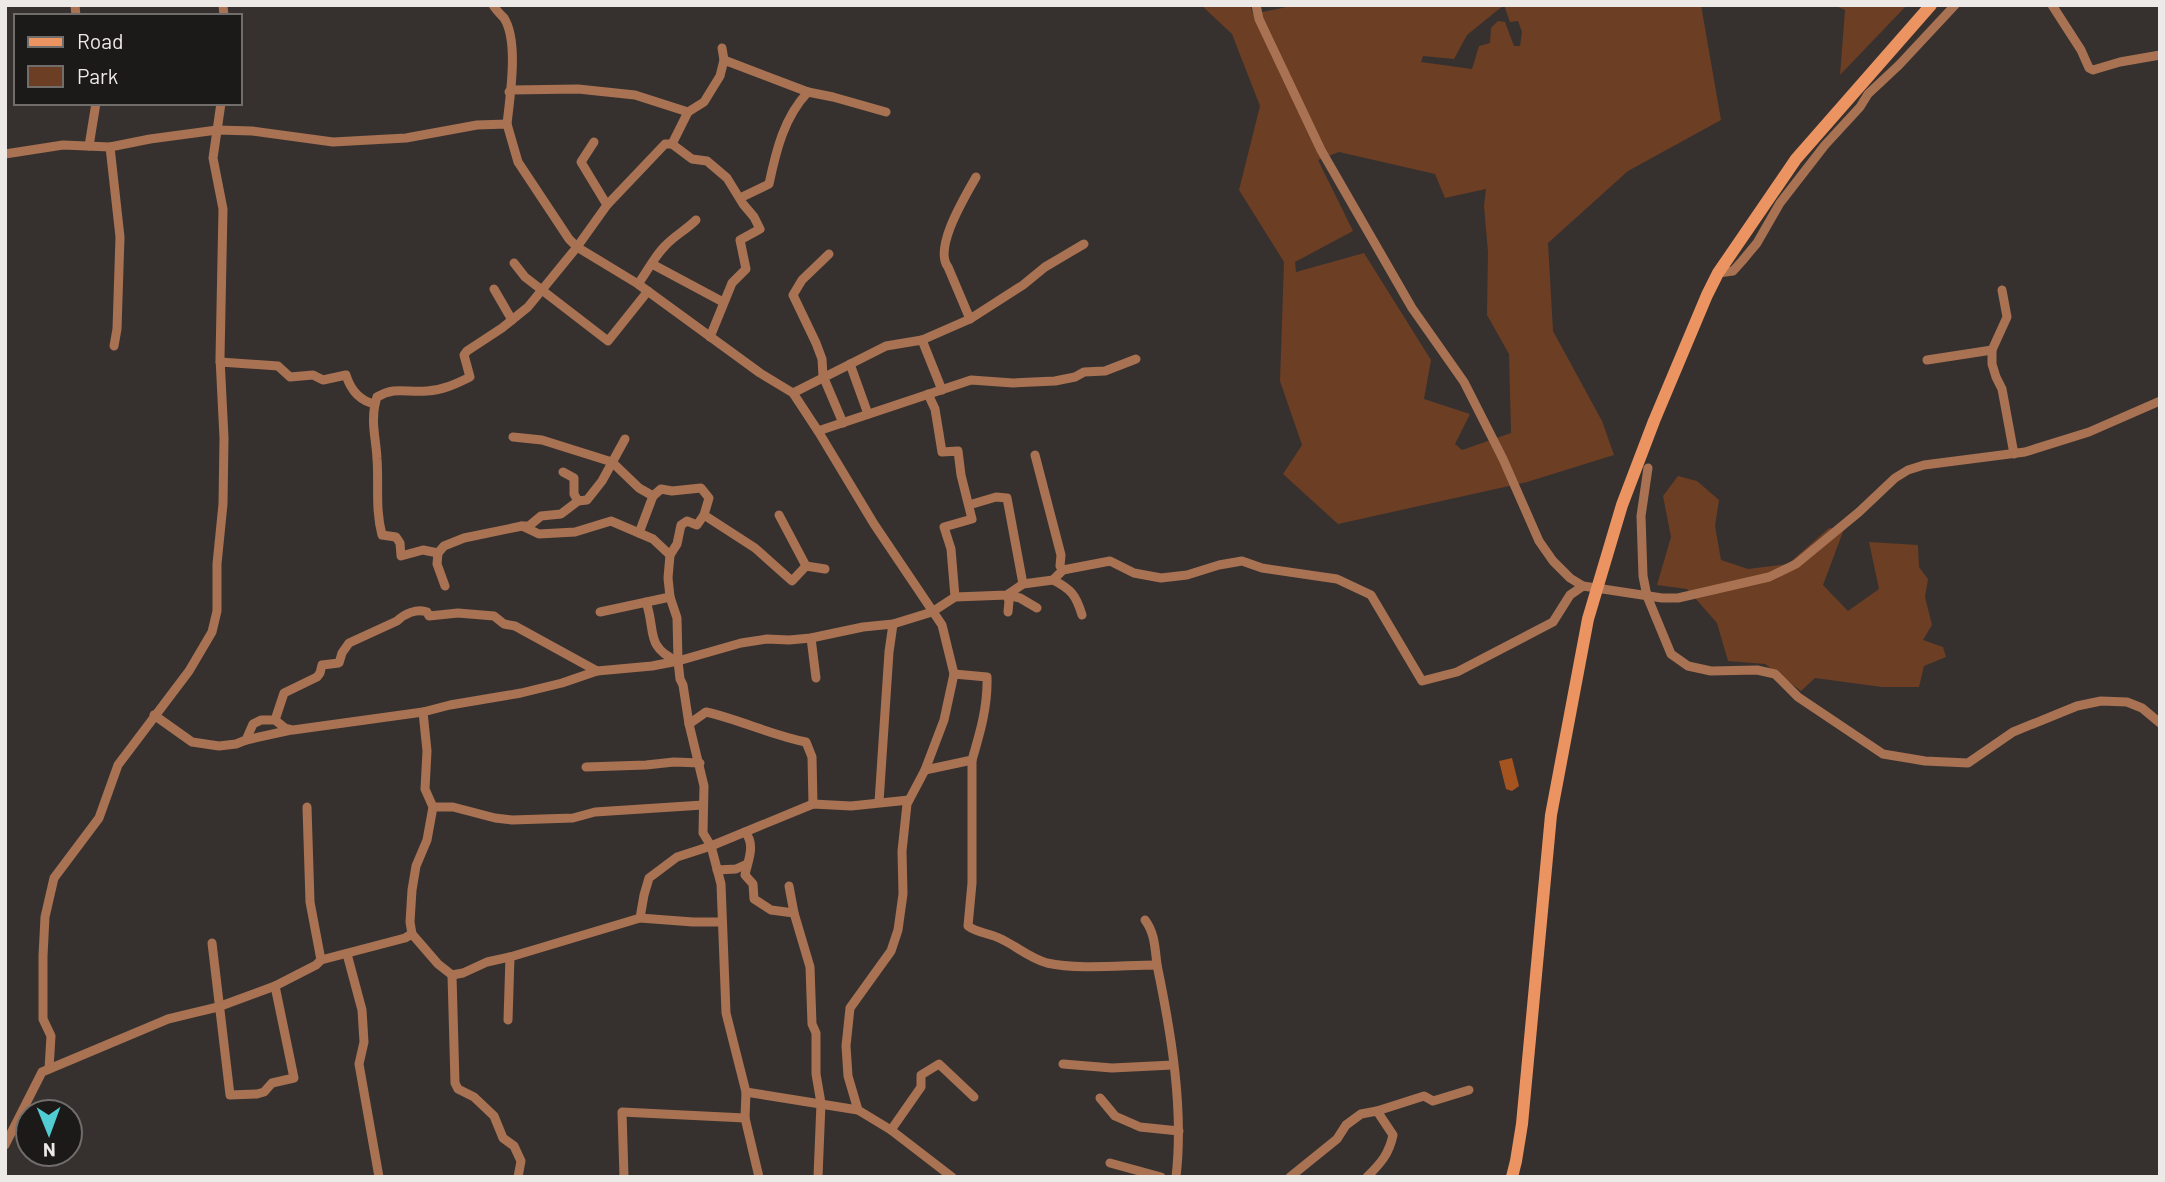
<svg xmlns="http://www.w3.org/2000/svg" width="2165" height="1182" font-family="Barlow,sans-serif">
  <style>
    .green { fill: #6c3e23; fill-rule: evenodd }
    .water { fill: #a55420 }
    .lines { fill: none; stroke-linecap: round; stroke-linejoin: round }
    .minor { stroke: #a97253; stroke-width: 9 }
    .secondary { stroke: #eb9461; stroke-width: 12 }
  </style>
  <rect width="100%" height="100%" fill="#36312f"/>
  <!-- green -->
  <g class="green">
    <path d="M 1201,5 L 1250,5 L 1253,14 L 1296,5 L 1701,5 L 1721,120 L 1628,171 L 1548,243 L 1553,331 L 1602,421 L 1614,455 L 1527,482 L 1338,524 L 1283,474 L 1302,445 L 1280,381 L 1284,262 L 1239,190 L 1260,106 L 1232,34 ZM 1504,5 L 1510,22 L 1518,21 L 1522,32 L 1520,46 L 1514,46 L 1505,22 L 1498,21 L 1491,28 L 1490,43 L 1479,46 L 1472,69 L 1421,62 L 1423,56 L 1454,59 L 1467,35 ZM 1339,152 L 1435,174 L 1445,198 L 1486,189 L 1484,206 L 1488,252 L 1487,315 L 1509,354 L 1511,433 L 1462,450 L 1455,444 L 1470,414 L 1424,399 L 1431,360 L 1364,253 L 1296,272 L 1295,262 L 1353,231 L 1318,160 Z"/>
    <polygon points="1834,5 1907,5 1840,75 1845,10"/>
    <polygon points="1678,476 1697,481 1719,500 1715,526 1721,560 1748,569 1788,564 1829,528 1844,529 1823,585 1848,611 1879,589 1869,542 1918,545 1919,567 1928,579 1925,597 1932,625 1923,640 1943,647 1946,657 1924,666 1919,687 1882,687 1815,678 1801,691 1765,664 1728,661 1717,623 1687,589 1657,585 1671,537 1663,496"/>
  </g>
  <!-- water -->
  <polygon class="water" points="1512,758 1519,786 1512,791 1506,789 1499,761"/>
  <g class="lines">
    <!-- minor -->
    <g class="minor">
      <polyline points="75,5 76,16"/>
      <polyline points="223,5 224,16"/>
      <path d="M 493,5 C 496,10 500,14 504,18 C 519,41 510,96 507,124"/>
      <polyline points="1256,5 1259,19 1321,150 1412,308 1464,382 1503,459 1539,541 1553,561 1570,578 1583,586 1662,598 1678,598 1769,577 1796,564 1859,512 1895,478 1908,470 1924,465 2025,452 2089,432 2160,401"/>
      <polyline points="2052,5 2081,50 2089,68 2093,70 2120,62 2160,55"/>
      <polyline points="724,60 808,92"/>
      <polyline points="509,92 511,90 578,89 635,95 688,112 704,102 720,76 724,60 722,48"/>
      <polyline points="688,112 672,144 692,159 707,161 727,178 743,204 754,217 760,229 740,240 746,269 732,283 710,337"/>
      <polyline points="594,142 581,162 607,205"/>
      <polyline points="89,146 96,103"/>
      <polyline points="110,147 120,237 117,329 114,346"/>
      <polyline points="5,154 63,145 110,147 150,139 217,130 252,131 333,142 406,138 477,125 507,124 518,162 569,239 577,247 638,284 760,373 793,393 818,431 874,524 942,625 954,674 944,720 925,770 907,804 902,851 903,894 898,930 891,951 850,1008 846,1046 848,1076 858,1110 891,1130 952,1177"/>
      <path d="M 740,198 L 769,184 C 776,151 784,117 808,92 L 833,97 L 886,112"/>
      <polyline points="829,254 802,280 793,295 816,343 822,359 823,376 843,423"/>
      <polyline points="514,263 525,277 608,341 648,291"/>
      <polyline points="652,264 723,302"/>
      <polyline points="1718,273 1733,271 1742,261 1757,243 1780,203 1825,145 1860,107 1868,94 1899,65 1955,5"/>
      <path d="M 638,284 C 647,272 654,257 665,246 C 674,236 686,230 696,220"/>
      <polyline points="494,289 512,320"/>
      <polyline points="2002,290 2007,317 1992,350 1992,364 1996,377 2002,389 2014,454"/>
      <path d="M 970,319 L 948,267 C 933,248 966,195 976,177"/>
      <polyline points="922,340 942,390"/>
      <polyline points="1927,360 1992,350"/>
      <path d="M 220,362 L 278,366 L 290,377 L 313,375 L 323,380 L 346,375 C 351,391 360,401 375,404 L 377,397 C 396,386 406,393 427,391 C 443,390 456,384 470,377 L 464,355 L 467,351 L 502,328 L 528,307 L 577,247 L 607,205 L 665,144 L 672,144"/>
      <polyline points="850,364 868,414"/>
      <polyline points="793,393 886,346 922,340 970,319 1023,285 1045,267 1084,244"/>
      <polyline points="928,394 935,409 942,452 958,451 961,475 972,519 944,527 951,549 955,597"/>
      <path d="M 375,404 C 371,425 376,438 377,459 C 379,484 375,509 382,535 L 396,537 L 400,543 L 401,556 L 423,550 L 438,553"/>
      <polyline points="818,431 971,380 1013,383 1055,381 1075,377 1084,372 1105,371 1136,359"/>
      <polyline points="513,437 542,440 612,462 639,488 653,496 661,489 672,491 701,488 709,498 704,515 755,548 792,581 806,566 825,569"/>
      <polyline points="1035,455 1061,555 1060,566 1063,570"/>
      <polyline points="1648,468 1641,516 1643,576 1647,596 1671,654 1688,666 1711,671 1757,670 1775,674 1798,697 1883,754 1925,761 1968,763 2013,732 2077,706 2101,701 2127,702 2142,708 2160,723"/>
      <polyline points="578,501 587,500 602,481 625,439"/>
      <polyline points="969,505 996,497 1007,498 1023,584"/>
      <polyline points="779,515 806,566"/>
      <polyline points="522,526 529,526 541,516 561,514 578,501 574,494 574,478 563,472"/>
      <polyline points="639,533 653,496"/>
      <polyline points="670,555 677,544 681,525 687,521 697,525 704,515"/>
      <path d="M 1053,580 C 1071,589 1076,595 1082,615"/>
      <polyline points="445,586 437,564 438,553 444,546 464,538 522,526 539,534 575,532 611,521 653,539 670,555 668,578 670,597 677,618 678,661 680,679 683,685 689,724 704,786 703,833 711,846 721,884 726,1013 746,1092 745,1118 759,1177"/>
      <path d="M 646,602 C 656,630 645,647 677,661"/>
      <polyline points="600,612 670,597"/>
      <polyline points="1008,612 1009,601 1007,595 1020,598 1037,608"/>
      <polyline points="811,638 816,678"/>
      <path d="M 154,715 L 192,742 L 219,746 L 236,744 L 246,740 L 253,724 L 261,720 L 275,720 L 284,693 L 317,677 L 320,673 L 322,665 L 339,663 L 342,653 L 349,643 L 397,621 C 404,614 417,608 427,612 L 429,616 L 458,613 L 494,616 L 504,624 L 515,626 L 597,671 L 652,666 L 678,661 L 741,643 L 767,639 L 789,640 L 811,638 L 863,627 L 893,624 L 932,612 L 955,597 L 1007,595 L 1023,584 L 1053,580 L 1063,570 L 1110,561 L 1134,573 L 1161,578 L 1187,575 L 1219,565 L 1242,561 L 1262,568 L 1337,579 L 1371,595 L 1422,681 L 1457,672 L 1553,622 L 1570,595 L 1583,586"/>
      <polyline points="275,720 285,728 293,730 423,712"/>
      <path d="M 689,724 L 706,712 C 741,720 771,735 806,742 L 812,757 L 813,804"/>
      <polyline points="246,740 291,730"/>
      <path d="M 972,760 L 972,883 L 968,926 C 977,933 989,933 999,938 C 1015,945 1029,958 1047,963 C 1079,970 1124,965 1157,965 C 1171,1032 1184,1109 1176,1177"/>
      <polyline points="586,767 646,765 674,762 700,763"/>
      <path d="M 925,770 L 972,760 C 980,733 988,706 987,677 L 954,674"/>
      <polyline points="879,802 889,652 893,624"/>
      <polyline points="307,807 310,902 321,960"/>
      <polyline points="433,807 453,807 495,818 512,820 573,818 595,812 703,805"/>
      <path d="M 745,832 C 756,845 748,860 745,875 L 753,884 L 754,899 L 771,910 L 794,913"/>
      <polyline points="717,870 736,869 747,864"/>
      <polyline points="789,886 794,913 810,967 812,1024 816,1033 816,1074 821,1103 818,1177"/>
      <polyline points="640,918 693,922 721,922"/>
      <path d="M 1145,920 C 1155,933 1155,949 1157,965"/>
      <polyline points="412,934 410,922 412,890 416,866 427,840 433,807 425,789 427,751 423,712 450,705 521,693 562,683 597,671"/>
      <polyline points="212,943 230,1095 257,1094 264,1092 272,1083 294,1078 275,986"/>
      <polyline points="347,954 362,1010 364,1042 359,1064 379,1177"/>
      <polyline points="452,975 455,1083 458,1089 474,1097 494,1116 503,1138 514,1146 521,1161 518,1177"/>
      <polyline points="508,1020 510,957"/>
      <polyline points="1063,1064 1112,1068 1173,1065"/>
      <polyline points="49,1069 51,1036 43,1019 43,956 45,917 54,878 99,818 118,765 189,671 212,632 217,611 217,564 223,504 224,438 220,358 223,209 213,158 221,103"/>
      <polyline points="746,1092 858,1110"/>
      <polyline points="1100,1098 1115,1116 1140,1127 1179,1131"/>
      <polyline points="891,1130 921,1087 921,1075 939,1064 974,1097"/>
      <polyline points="5,1145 42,1072 168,1019 218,1007 275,986 316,965 321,960 405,938 412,934 438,964 452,975 463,973 487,962 510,957 640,918 644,895 649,878 677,857 711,846 813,804 851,806 909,800"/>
      <polyline points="1110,1163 1161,1177"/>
      <polyline points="624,1177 622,1112 745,1118"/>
      <polyline points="1290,1177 1337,1139 1346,1125 1361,1114 1377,1111 1424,1096 1433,1101 1469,1090"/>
      <path d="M 1367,1177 C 1381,1163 1389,1154 1393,1135 L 1377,1111"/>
    </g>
    <!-- secondary -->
    <polyline class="secondary" points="1512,1177 1516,1161 1522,1124 1551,815 1588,619 1622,505 1654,421 1707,295 1718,273 1796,159 1931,5"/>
  </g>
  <!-- border -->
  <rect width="2165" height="1182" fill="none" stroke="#ede9e7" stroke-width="14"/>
  <!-- legend -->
  <rect x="14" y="14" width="228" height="91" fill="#1c1a18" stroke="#706d6b" stroke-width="2"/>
  <rect x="28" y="37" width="35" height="10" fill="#eb9461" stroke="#706d6b" stroke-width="2"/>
  <text x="77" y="49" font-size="21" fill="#ede9e7">Road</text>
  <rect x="28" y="66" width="35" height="21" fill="#6c3e23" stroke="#706d6b" stroke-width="2"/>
  <text x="77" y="84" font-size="21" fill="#ede9e7">Park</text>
  <!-- north arrow -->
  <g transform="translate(49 1133) rotate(179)"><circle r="33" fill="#1c1a18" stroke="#706d6b" stroke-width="2"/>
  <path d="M0-5L12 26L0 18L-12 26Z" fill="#51ccd2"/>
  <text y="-10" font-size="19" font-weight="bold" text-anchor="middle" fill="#ede9e7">N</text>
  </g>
</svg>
